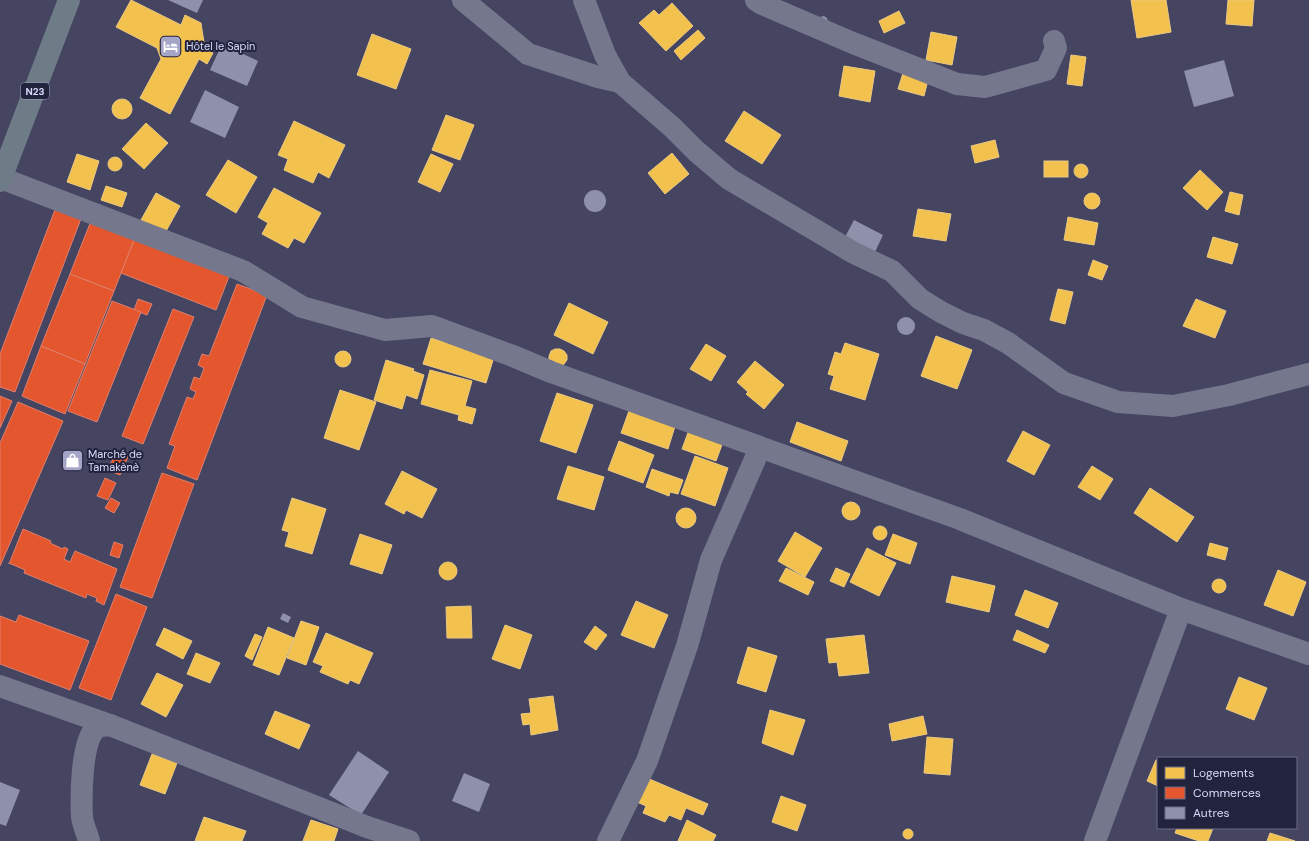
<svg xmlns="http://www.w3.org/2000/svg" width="1309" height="841" font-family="'DM Sans',sans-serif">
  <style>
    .homes { fill: #f2c14e; stroke: #eac982 }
    .shops { fill: #e4572e; stroke: #e07f6c }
    .building { fill: #8f90aa }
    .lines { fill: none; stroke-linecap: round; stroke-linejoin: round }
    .minor { stroke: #75778d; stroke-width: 22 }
    .highway { stroke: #6d7c87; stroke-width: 22 }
    .labels { text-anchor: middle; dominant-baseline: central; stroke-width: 4; stroke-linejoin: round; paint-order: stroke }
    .shield { fill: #22233c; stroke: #a1a4c3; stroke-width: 1 }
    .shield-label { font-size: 10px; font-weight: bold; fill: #d8dbfd }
    .poi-label { font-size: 11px; fill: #d8dbfd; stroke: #22233c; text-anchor: start }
  </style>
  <rect width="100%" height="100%" fill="#454562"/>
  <!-- homes -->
  <g class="homes">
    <polygon points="131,0 181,25 185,15 201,23 205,49 213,53 207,64 199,59 170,114 140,98 161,59 157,48 116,27"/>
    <polygon points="1131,0 1166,0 1171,32 1137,38"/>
    <polygon points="1228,0 1254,0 1252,26 1226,24"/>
    <polygon points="672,3 693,26 666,51 639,23 654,10 659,15"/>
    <polygon points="899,11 905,23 884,33 879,21"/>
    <polygon points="698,30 705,38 681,60 674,51"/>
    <polygon points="931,32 957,37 952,65 926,60"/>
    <polygon points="372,34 411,49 396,89 357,75"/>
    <polygon points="1071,55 1086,57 1082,86 1067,84"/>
    <polygon points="844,66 875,71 870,102 839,96"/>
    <polygon points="903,73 928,80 924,96 898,89"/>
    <circle cx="122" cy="109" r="10"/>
    <polygon points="744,111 781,135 762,164 725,141"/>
    <polygon points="446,115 474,125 460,160 432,150"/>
    <polygon points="294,121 345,145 329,178 318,172 313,183 284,170 288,159 278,155"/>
    <polygon points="146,123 168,143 144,169 122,149"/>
    <polygon points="995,140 999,157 975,163 971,146"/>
    <polygon points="672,153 689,174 665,194 648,173"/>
    <polygon points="77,154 99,161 90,190 67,182"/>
    <polygon points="431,154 453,164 440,192 418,182"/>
    <circle cx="115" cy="164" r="7"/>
    <polygon points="228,160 257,177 236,213 206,195"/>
    <rect x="1044" y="161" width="24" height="16"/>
    <circle cx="1081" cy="171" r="7"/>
    <polygon points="1200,170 1223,192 1207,210 1183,188"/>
    <polygon points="106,186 127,193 122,207 101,200"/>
    <polygon points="274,188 321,213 304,243 294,238 288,248 262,234 268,223 258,217"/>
    <polygon points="1230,192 1243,195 1239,215 1225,211"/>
    <circle cx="1092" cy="201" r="8"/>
    <polygon points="156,193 180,206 165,233 141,220"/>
    <polygon points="918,209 951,214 946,241 913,236"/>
    <polygon points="1068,217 1098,223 1094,245 1064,240"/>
    <polygon points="1213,237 1238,244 1232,264 1207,257"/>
    <polygon points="1093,260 1108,266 1102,280 1088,275"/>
    <polygon points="1058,289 1073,292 1065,324 1050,320"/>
    <polygon points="1196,299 1226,311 1215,338 1183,326"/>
    <polygon points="569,303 608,322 593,354 554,335"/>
    <polygon points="936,336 972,350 957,389 921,376"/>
    <polygon points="431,338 494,357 486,383 423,364"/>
    <polygon points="845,343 879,354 865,400 830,389 834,376 828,374 835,352 841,354"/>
    <polygon points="706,344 726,356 711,381 690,369"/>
    <polygon points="555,349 560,349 564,351 567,355 567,360 564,364 560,367 549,360 549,356 551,351"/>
    <circle cx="343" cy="359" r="8"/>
    <polygon points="386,360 414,369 413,371 424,375 417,399 406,395 402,409 374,400"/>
    <polygon points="755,361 784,385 764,409 746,394 748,392 737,382"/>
    <polygon points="430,370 472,381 465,406 476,409 472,424 458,420 459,415 421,404"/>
    <polygon points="340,390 376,402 359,450 324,438"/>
    <polygon points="557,393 593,405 576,453 540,441"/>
    <polygon points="630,408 676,423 668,449 621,433"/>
    <polygon points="797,422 848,441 841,461 790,442"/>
    <polygon points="689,430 723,442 716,461 682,449"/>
    <polygon points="1023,431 1050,445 1034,475 1007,461"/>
    <polygon points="619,441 654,455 643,483 608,470"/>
    <polygon points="695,456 728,468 715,506 681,494"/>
    <polygon points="568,466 604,477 594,510 557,499"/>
    <polygon points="1092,466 1113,479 1100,500 1078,487"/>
    <polygon points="652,469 683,480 678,494 670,492 669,496 646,487"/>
    <polygon points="402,471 437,489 422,518 406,510 404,514 385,504"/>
    <polygon points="1150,488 1194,517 1177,542 1134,513"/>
    <polygon points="292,498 326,509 312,554 285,546 289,532 282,530"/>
    <circle cx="851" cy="511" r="9"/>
    <circle cx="686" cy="518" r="10"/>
    <circle cx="880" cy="533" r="7"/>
    <polygon points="795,532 822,548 805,577 778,561"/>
    <polygon points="360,534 392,545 382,574 350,564"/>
    <polygon points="893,534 917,543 910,564 885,555"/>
    <polygon points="1210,543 1228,548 1225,560 1207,555"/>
    <polygon points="867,548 896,563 879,596 850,582"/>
    <circle cx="448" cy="571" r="9"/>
    <polygon points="786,568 814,582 808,595 779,581"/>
    <polygon points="836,568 850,574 844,587 830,581"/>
    <polygon points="1278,570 1306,582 1293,616 1264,605"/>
    <polygon points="952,576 995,586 989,612 946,602"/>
    <circle cx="1219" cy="586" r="7"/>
    <polygon points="1025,590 1058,603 1048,628 1015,615"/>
    <polygon points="636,601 668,615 654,648 621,635"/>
    <polygon points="471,606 472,638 447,638 446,607"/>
    <polygon points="301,621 319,627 306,665 287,658"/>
    <polygon points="505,625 532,635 520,669 492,659"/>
    <polygon points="595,626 607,635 596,650 584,642"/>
    <polygon points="268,627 294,638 279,675 253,665"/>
    <polygon points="164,628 192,641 183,659 156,645"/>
    <polygon points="1017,630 1049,645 1045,653 1013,640"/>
    <polygon points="326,633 373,653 359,684 350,680 348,684 320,672 323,666 313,662"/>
    <polygon points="255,634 262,637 252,660 245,656"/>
    <polygon points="864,635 869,673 839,676 837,662 829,663 826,639"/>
    <polygon points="748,647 777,656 766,692 737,683"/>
    <polygon points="196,653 220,663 210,683 187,674"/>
    <polygon points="157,673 183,685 166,717 141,704"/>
    <polygon points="1239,677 1267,688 1254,720 1226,709"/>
    <polygon points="553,696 558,730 531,735 530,724 523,725 521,714 531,713 529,699"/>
    <polygon points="770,710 805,720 793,755 762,743"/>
    <polygon points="275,711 310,725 299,749 265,734"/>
    <polygon points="923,716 927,734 892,741 889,724"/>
    <polygon points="927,737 953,739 950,775 924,773"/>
    <polygon points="152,754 177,763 165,794 140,785"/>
    <polygon points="1156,760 1158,760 1158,786 1147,781"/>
    <polygon points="647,778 708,804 703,815 686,808 681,820 669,815 665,822 643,813 646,806 637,802"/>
    <polygon points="781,796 806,805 797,831 772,822"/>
    <polygon points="204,817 246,831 242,841 195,841"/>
    <polygon points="311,820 338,829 334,841 303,841"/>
    <polygon points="687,820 716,835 713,841 678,841"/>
    <polygon points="1177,828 1213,828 1208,841 1199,841 1175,833"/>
    <circle cx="908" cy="834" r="5"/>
    <polygon points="1270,833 1295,841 1267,841"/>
  </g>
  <!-- shops -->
  <g class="shops">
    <polygon points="56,207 82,216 15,392 0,387 0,354"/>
    <polygon points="91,221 135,238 114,291 70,274"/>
    <polygon points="135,238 230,274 216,310 121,273"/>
    <polygon points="70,274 114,291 85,364 41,346"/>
    <polygon points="237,284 267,295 197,480 167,468 175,446 169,444 187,397 193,399 196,392 190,389 194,377 200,379 204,368 198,365 202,354 209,356"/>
    <polygon points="138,299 152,304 147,315 134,310"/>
    <polygon points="112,301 141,312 97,422 68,411"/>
    <polygon points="173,309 194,317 143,444 122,436"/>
    <polygon points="41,346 85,364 65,414 22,396"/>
    <polygon points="0,396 12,401 0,428"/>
    <polygon points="18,402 63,421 0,566 0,443"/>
    <polygon points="116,452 128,457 120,475 108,470"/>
    <polygon points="162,473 194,484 152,598 120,587"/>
    <polygon points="105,478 116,483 108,500 97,496"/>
    <polygon points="111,498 120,503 114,513 105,508"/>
    <polygon points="23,529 51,541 50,543 63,549 64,547 68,549 64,559 70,562 75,551 117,569 104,605 96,601 97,598 87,594 86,598 24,573 25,570 9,563 9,564"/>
    <polygon points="114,542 123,545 119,558 110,555"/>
    <polygon points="116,594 147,607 111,700 79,688"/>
    <polygon points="19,615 89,641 70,690 0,664 0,616 16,622"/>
  </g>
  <!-- building -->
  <g class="building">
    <polygon points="168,0 203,0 197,13"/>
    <polygon points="824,16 827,18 828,21 820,17"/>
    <polygon points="222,44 258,61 247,86 210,70"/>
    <polygon points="1224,60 1234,96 1194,107 1184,71"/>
    <polygon points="205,90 239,107 225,138 190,122"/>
    <circle cx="595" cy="201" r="11"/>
    <polygon points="854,220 883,235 875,252 845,237"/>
    <circle cx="906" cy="326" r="9"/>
    <polygon points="283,613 291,617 288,623 280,619"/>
    <polygon points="358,751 389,772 361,815 329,795"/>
    <polygon points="464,773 490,784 479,812 452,801"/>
    <polygon points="0,782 20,790 6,826 0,824"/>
  </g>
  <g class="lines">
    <!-- minor -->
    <g class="minor">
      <polyline points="463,0 528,54 598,77 620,82"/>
      <polyline points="584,0 605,55 620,82 672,127 696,151 729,179 854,253 892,271 920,299 941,312 963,323 984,330 1008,343 1064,383 1118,402 1173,406 1229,395 1309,374"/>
      <polyline points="756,0 762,4 853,43 957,84 985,87 1046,70 1056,48 1054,41"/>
      <polyline points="1,178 243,271 302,307 385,330 432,326 513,356 551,372 960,519 1181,609 1309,654"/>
      <polyline points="0,686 110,725 367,827 409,841"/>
      <path d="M 89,841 C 87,833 83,825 82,817 C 81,797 81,744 95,729 C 99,725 106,726 110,725"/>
      <polyline points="608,841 647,761 687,646 711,560 760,448"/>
      <polyline points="1095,841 1181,609"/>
    </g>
    <!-- highway -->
    <polyline class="highway" points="0,181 69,0"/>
  </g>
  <!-- icons -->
  <defs>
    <symbol id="hotel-square" viewBox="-11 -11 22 22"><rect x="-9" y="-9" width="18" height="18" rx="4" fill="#a5a6c7" stroke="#22233c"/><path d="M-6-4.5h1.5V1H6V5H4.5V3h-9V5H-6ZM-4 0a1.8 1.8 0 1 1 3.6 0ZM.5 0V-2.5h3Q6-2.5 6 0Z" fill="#fff"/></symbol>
    <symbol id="shop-square" viewBox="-11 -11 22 22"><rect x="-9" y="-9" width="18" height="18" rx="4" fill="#a5a6c7" stroke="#22233c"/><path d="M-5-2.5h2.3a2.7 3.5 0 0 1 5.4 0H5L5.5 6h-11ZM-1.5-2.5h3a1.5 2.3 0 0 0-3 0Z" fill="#fff"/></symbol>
  </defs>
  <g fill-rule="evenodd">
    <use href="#hotel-square" x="158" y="34" width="25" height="25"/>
    <use href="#shop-square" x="60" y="448" width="25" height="25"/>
  </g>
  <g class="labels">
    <!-- shield labels -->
    <rect class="shield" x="21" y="83" width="28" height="16" rx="3"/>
    <g class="shield-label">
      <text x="35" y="91">N23</text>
    </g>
    <!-- poi labels -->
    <g class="poi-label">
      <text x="186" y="46">Hôtel le Sapin</text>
      <text x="88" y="454">Marché de<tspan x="88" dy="13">Tamakènè</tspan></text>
    </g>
  </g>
  <!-- legend -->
  <rect x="1157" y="757" width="140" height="72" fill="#22233c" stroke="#6b6d89"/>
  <rect x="1165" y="767" width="20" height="12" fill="#f2c14e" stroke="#6b6d89"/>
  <text x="1193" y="777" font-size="12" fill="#d8dbfd">Logements</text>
  <rect x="1165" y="787" width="20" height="12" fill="#e4572e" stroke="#6b6d89"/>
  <text x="1193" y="797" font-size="12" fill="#d8dbfd">Commerces</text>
  <rect x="1165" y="807" width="20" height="12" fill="#8f90aa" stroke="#6b6d89"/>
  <text x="1193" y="817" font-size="12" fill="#d8dbfd">Autres</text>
</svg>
